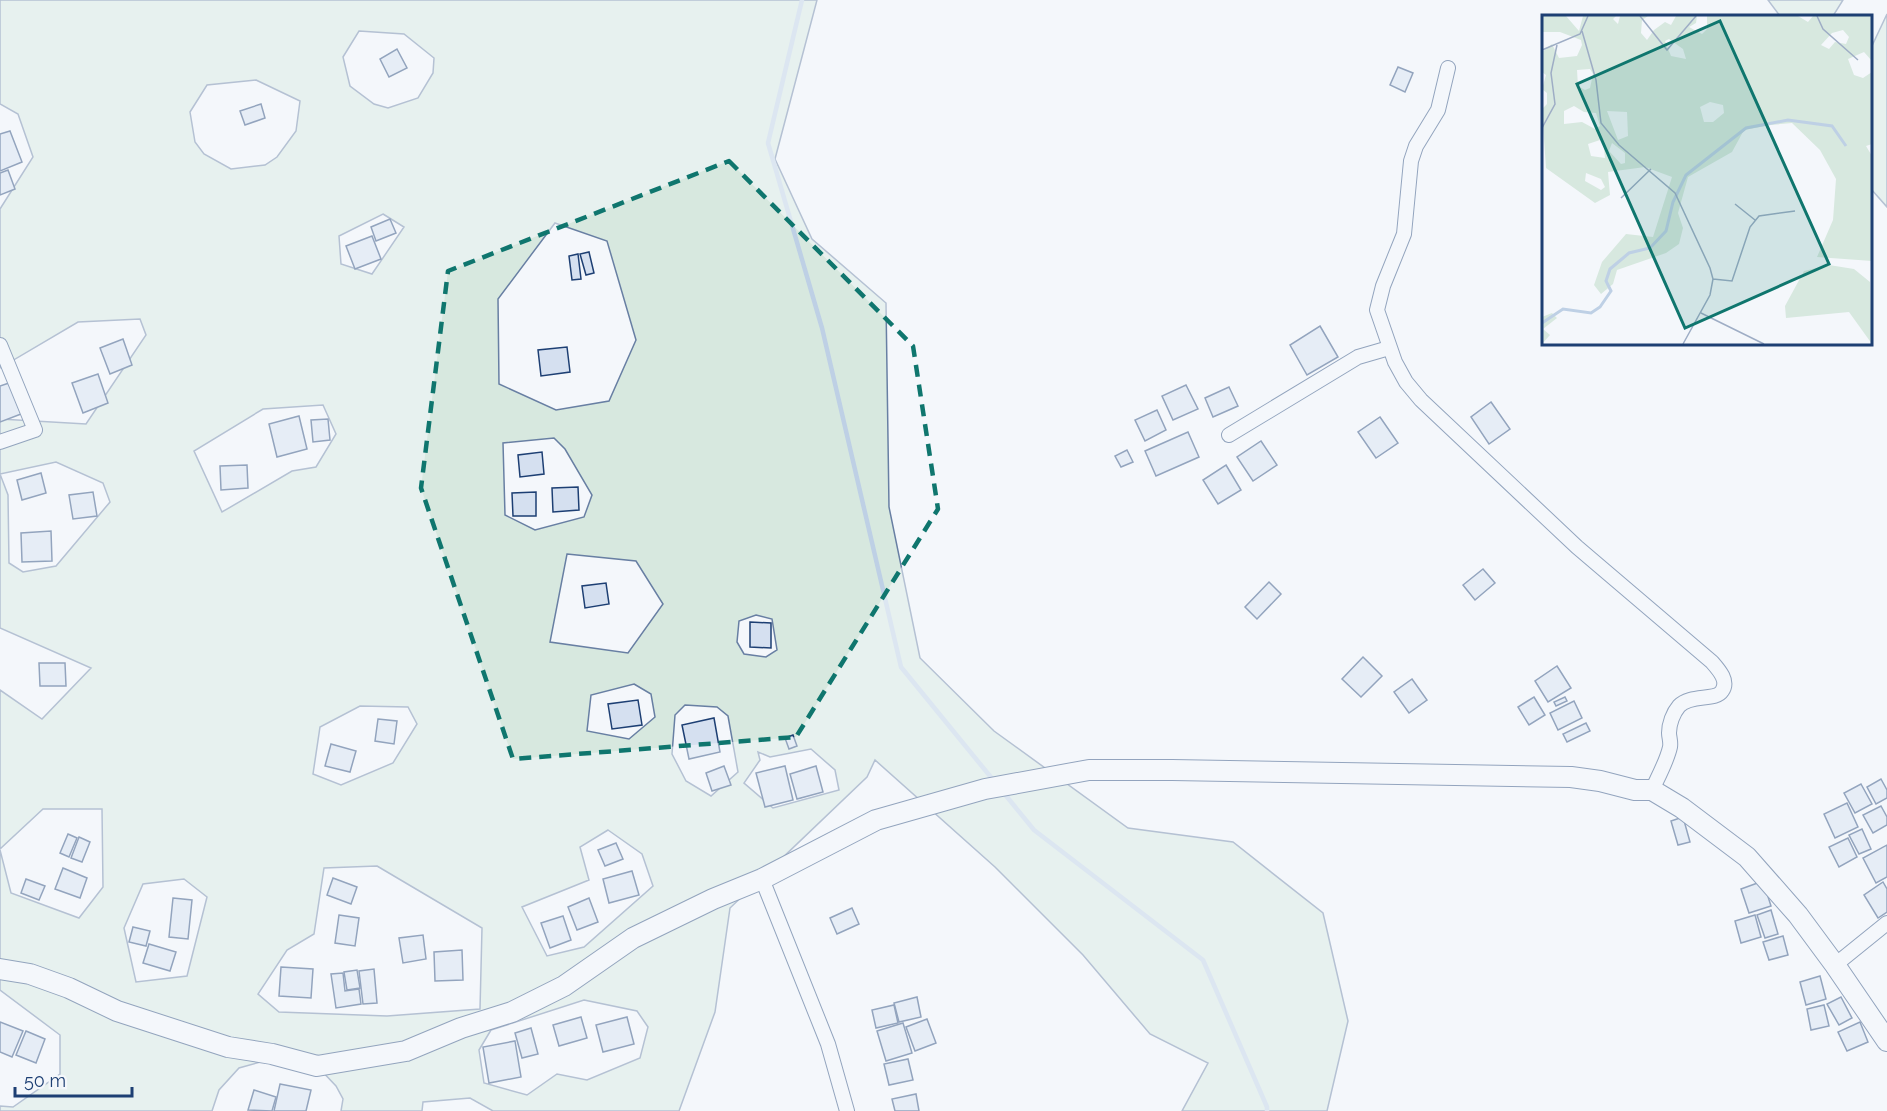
<svg xmlns="http://www.w3.org/2000/svg" width="1887" height="1111" font-family="Raleway,sans-serif">
  <style>
    .green { fill: #d7e8df; stroke: #687fa3; stroke-width: 1.5; fill-rule: evenodd }
    .lines { fill: none; stroke-linecap: round; stroke-linejoin: round }
    .stream { stroke: #bed0e5; stroke-width: 4.5 }
    .building { fill: #d5e0f0; stroke: #1d3f73; stroke-width: 1.5 }
    .street-casing { stroke: #1d3f73; stroke-width: 16 }
    .secondary-casing { stroke: #1d3f73; stroke-width: 22 }
    .street { stroke: #f4f7fb; stroke-width: 14 }
    .secondary { stroke: #f4f7fb; stroke-width: 20 }
    .marked { fill: none; stroke: #0f766e; stroke-width: 4.5; stroke-dasharray: 12 8; stroke-linejoin: round }
    .inset-river { fill: none; stroke: #bed0e5; stroke-width: 3 }
    .inset-road { fill: none; stroke: #9eadc5; stroke-width: 1.5 }
    .view { fill: #0f766e; fill-opacity: 0.15; stroke: #0f766e; stroke-width: 3 }
    .inset-edge { fill: none; stroke: #1d3f73; stroke-width: 3 }
  </style>
  <rect width="100%" height="100%" fill="#f4f7fb"/>
  <!-- green -->
  <g class="green">
    <path d="M 0,0 L 817,0 L 775,159 L 812,239 L 886,303 L 889,507 L 920,658 L 994,731 L 1128,828 L 1233,842 L 1323,913 L 1348,1021 L 1327,1111 L 1182,1111 L 1208,1063 L 1150,1034 L 1083,955 L 995,867 L 875,760 L 867,777 L 730,908 L 715,1012 L 679,1111 L 493,1111 L 470,1098 L 423,1102 L 422,1111 L 341,1111 L 343,1099 L 336,1086 L 317,1066 L 271,1059 L 239,1068 L 219,1090 L 212,1111 L 0,1111 L 0,1106 L 13,1107 L 60,1074 L 60,1035 L 0,990 L 0,850 L 11,893 L 79,918 L 103,887 L 102,809 L 43,809 L 0,849 L 0,690 L 42,719 L 91,668 L 0,628 L 0,474 L 8,495 L 9,563 L 23,572 L 56,566 L 110,502 L 103,483 L 56,462 L 0,474 L 0,419 L 86,424 L 146,335 L 140,319 L 78,322 L 0,368 L 0,209 L 33,157 L 18,114 L 0,104 ZM 359,31 L 404,34 L 434,58 L 433,73 L 418,98 L 388,108 L 374,104 L 350,86 L 343,57 ZM 256,80 L 300,101 L 296,131 L 277,157 L 265,165 L 231,169 L 204,154 L 195,142 L 190,112 L 207,85 ZM 383,214 L 404,227 L 372,274 L 341,264 L 339,236 ZM 555,223 L 607,241 L 636,340 L 609,401 L 556,410 L 499,384 L 498,299 ZM 323,405 L 336,434 L 316,467 L 292,471 L 222,512 L 194,451 L 263,409 ZM 554,438 L 565,449 L 592,495 L 584,517 L 535,530 L 505,515 L 503,443 ZM 567,554 L 636,561 L 663,604 L 628,653 L 550,642 ZM 756,615 L 772,619 L 777,650 L 766,657 L 744,654 L 737,642 L 739,621 ZM 634,684 L 651,694 L 655,717 L 629,739 L 587,731 L 591,695 ZM 685,705 L 717,707 L 728,716 L 738,772 L 711,796 L 686,781 L 672,754 L 675,715 ZM 360,706 L 408,707 L 417,724 L 393,763 L 341,785 L 313,774 L 320,727 ZM 811,749 L 835,770 L 839,790 L 773,808 L 744,783 L 760,760 L 758,752 L 770,757 ZM 608,830 L 642,854 L 653,886 L 584,947 L 547,956 L 522,907 L 589,880 L 580,847 ZM 377,866 L 482,928 L 480,1009 L 387,1016 L 279,1012 L 258,994 L 287,950 L 314,934 L 324,868 ZM 184,879 L 207,897 L 187,976 L 136,982 L 124,928 L 143,884 ZM 584,1000 L 637,1011 L 648,1027 L 640,1058 L 587,1080 L 557,1074 L 527,1095 L 484,1083 L 479,1050 L 491,1030 Z"/>
    <polygon points="1768,0 1843,0 1833,16 1780,16"/>
    <polygon points="1887,14 1887,207 1871,189 1871,48"/>
  </g>
  <g class="lines">
    <!-- stream -->
    <g class="stream">
      <polyline points="802,0 768,143 822,328 901,667 994,781"/>
      <polyline points="1003,792 1034,830 1203,960 1267,1107 1267,1111"/>
    </g>
  </g>
  <!-- building -->
  <g class="building">
    <polygon points="397,49 407,68 389,77 380,59"/>
    <polygon points="1398,67 1413,73 1405,92 1390,85"/>
    <polygon points="261,104 265,118 245,125 240,111"/>
    <polygon points="10,131 22,162 0,171 0,134"/>
    <polygon points="8,170 15,189 0,195 0,173"/>
    <polygon points="390,219 396,233 376,241 371,227"/>
    <polygon points="372,236 381,259 355,269 346,246"/>
    <polygon points="589,252 594,273 586,275 580,254"/>
    <polygon points="578,254 581,279 572,280 569,256"/>
    <polygon points="1320,326 1338,357 1307,375 1290,345"/>
    <polygon points="123,339 132,365 110,374 100,348"/>
    <polygon points="567,347 570,372 541,376 538,350"/>
    <polygon points="98,374 108,403 83,413 72,383"/>
    <polygon points="9,383 21,414 0,422 0,386"/>
    <polygon points="1186,385 1198,409 1173,420 1162,396"/>
    <polygon points="1229,387 1238,406 1213,417 1205,398"/>
    <polygon points="1491,402 1510,429 1489,444 1471,417"/>
    <polygon points="1157,410 1166,430 1145,441 1135,420"/>
    <polygon points="299,416 307,449 277,457 269,424"/>
    <polygon points="1380,417 1398,443 1376,458 1358,432"/>
    <polygon points="328,419 330,440 313,442 311,420"/>
    <polygon points="1188,432 1199,457 1156,476 1145,451"/>
    <polygon points="1261,441 1277,465 1253,481 1237,457"/>
    <polygon points="1127,450 1133,462 1121,467 1115,456"/>
    <polygon points="542,452 544,474 520,477 518,455"/>
    <polygon points="247,465 248,488 221,490 220,466"/>
    <polygon points="1226,465 1241,490 1218,504 1203,480"/>
    <polygon points="41,473 46,493 22,500 17,480"/>
    <polygon points="578,487 579,510 553,512 552,488"/>
    <polygon points="93,492 97,516 73,519 69,495"/>
    <polygon points="536,492 536,516 513,516 512,493"/>
    <polygon points="51,531 52,561 22,562 21,533"/>
    <polygon points="1483,569 1495,583 1475,600 1463,585"/>
    <polygon points="1269,582 1281,594 1257,619 1245,607"/>
    <polygon points="606,583 609,604 585,608 582,586"/>
    <polygon points="750,622 771,623 771,648 750,647"/>
    <polygon points="1363,657 1382,676 1361,697 1342,679"/>
    <polygon points="39,663 65,663 66,686 40,686"/>
    <polygon points="1557,666 1571,688 1548,702 1535,681"/>
    <polygon points="1412,679 1427,700 1409,713 1394,692"/>
    <polygon points="1534,697 1545,715 1529,725 1518,707"/>
    <polygon points="1565,697 1567,701 1556,706 1554,702"/>
    <polygon points="638,700 642,725 612,729 608,704"/>
    <polygon points="1574,701 1582,718 1558,730 1550,713"/>
    <polygon points="714,718 720,752 689,759 682,725"/>
    <polygon points="378,719 397,721 394,744 375,741"/>
    <polygon points="1586,723 1590,731 1567,742 1563,734"/>
    <polygon points="793,735 797,746 789,749 785,738"/>
    <polygon points="331,744 356,751 350,772 325,766"/>
    <polygon points="724,766 731,785 712,791 706,773"/>
    <polygon points="785,766 793,800 765,807 756,773"/>
    <polygon points="816,766 823,792 797,799 790,774"/>
    <polygon points="1881,779 1887,790 1887,798 1876,804 1867,787"/>
    <polygon points="1861,784 1872,804 1855,813 1844,793"/>
    <polygon points="1847,803 1858,827 1835,838 1824,814"/>
    <polygon points="1881,806 1887,817 1887,825 1873,833 1863,815"/>
    <polygon points="1683,817 1690,842 1678,845 1671,821"/>
    <polygon points="1862,829 1871,849 1859,854 1849,835"/>
    <polygon points="68,834 77,838 69,857 60,853"/>
    <polygon points="79,837 90,842 82,862 71,858"/>
    <polygon points="1848,838 1857,857 1839,867 1829,847"/>
    <polygon points="616,843 623,859 605,866 598,850"/>
    <polygon points="1887,845 1887,877 1876,883 1863,858"/>
    <polygon points="63,868 87,878 80,898 55,889"/>
    <polygon points="632,871 639,895 609,903 603,879"/>
    <polygon points="333,878 357,887 351,904 327,895"/>
    <polygon points="26,879 45,886 39,900 21,893"/>
    <polygon points="1763,881 1771,906 1749,913 1741,889"/>
    <polygon points="1883,882 1887,889 1887,912 1878,918 1864,895"/>
    <polygon points="173,898 192,900 188,939 169,937"/>
    <polygon points="589,898 598,922 577,930 568,907"/>
    <polygon points="852,908 859,924 837,934 830,918"/>
    <polygon points="1771,910 1778,934 1765,938 1757,915"/>
    <polygon points="339,915 359,918 355,946 335,943"/>
    <polygon points="1755,915 1761,937 1741,943 1735,921"/>
    <polygon points="563,916 571,940 550,948 541,923"/>
    <polygon points="133,927 150,931 146,946 129,942"/>
    <polygon points="423,935 426,959 403,963 399,938"/>
    <polygon points="1783,936 1788,955 1769,960 1763,942"/>
    <polygon points="149,944 176,952 170,971 143,963"/>
    <polygon points="462,950 463,980 435,981 434,952"/>
    <polygon points="281,967 313,969 311,998 279,996"/>
    <polygon points="374,969 377,1003 363,1004 359,971"/>
    <polygon points="357,970 360,988 347,990 344,972"/>
    <polygon points="343,973 345,991 359,989 361,1004 336,1008 331,974"/>
    <polygon points="1820,976 1826,999 1806,1005 1800,982"/>
    <polygon points="917,997 921,1017 899,1022 894,1003"/>
    <polygon points="1841,997 1852,1018 1839,1025 1827,1004"/>
    <polygon points="894,1005 898,1023 876,1028 872,1010"/>
    <polygon points="1824,1005 1829,1026 1811,1030 1807,1009"/>
    <polygon points="581,1017 587,1038 559,1046 553,1025"/>
    <polygon points="627,1017 634,1044 603,1052 596,1025"/>
    <polygon points="927,1019 936,1043 915,1051 906,1027"/>
    <polygon points="0,1022 23,1031 12,1057 0,1052"/>
    <polygon points="1860,1022 1868,1042 1847,1051 1838,1032"/>
    <polygon points="903,1023 912,1053 886,1061 877,1031"/>
    <polygon points="531,1028 538,1054 522,1058 515,1033"/>
    <polygon points="26,1031 45,1039 36,1063 16,1055"/>
    <polygon points="515,1041 521,1077 489,1083 483,1047"/>
    <polygon points="908,1059 913,1080 889,1085 884,1064"/>
    <polygon points="280,1084 311,1090 306,1111 274,1111"/>
    <polygon points="254,1090 276,1097 272,1111 248,1110"/>
    <polygon points="916,1094 919,1111 895,1111 892,1099"/>
  </g>
  <g class="lines">
    <defs>
      <g id="street">
        <path d="M 1448,68 L 1438,110 L 1416,146 L 1411,161 L 1404,234 L 1383,286 L 1377,310 L 1395,362 L 1406,382 L 1421,400 L 1577,547 L 1712,662 C 1719,670 1729,681 1722,691 C 1716,701 1690,694 1679,706 C 1673,713 1669,724 1669,733 C 1669,737 1671,742 1670,747 C 1667,761 1658,777 1652,790"/>
        <polyline points="0,345 35,430 0,442"/>
        <polyline points="1229,435 1358,357 1389,348"/>
        <polyline points="762,879 828,1044 847,1111"/>
        <polyline points="1835,965 1887,923"/>
      </g>
      <polyline id="secondary" points="0,969 30,974 69,988 117,1011 228,1047 272,1054 317,1066 406,1051 461,1028 512,1012 564,986 633,938 713,899 762,879 876,820 985,789 1089,770 1172,770 1571,777 1600,781 1635,790 1652,790 1682,808 1747,857 1798,915 1835,965 1887,1041"/>
    </defs>
    <!-- street casing -->
    <use href="#street" class="street-casing"/>
    <!-- secondary casing -->
    <use href="#secondary" class="secondary-casing"/>
    <!-- street -->
    <use href="#street" class="street"/>
    <!-- secondary -->
    <use href="#secondary" class="secondary"/>
  </g>
  <!-- marked area -->
  <path d="M0 0H1887V1111H0ZM 729,161 L 913,346 L 938,509 L 796,737 L 513,759 L 421,488 L 448,271 Z" fill="#f4f7fb" fill-opacity=".55" fill-rule="evenodd"/>
  <path class="marked" d="M 729,161 L 913,346 L 938,509 L 796,737 L 513,759 L 421,488 L 448,271 Z"/>
  <!-- overview -->
  <g transform="translate(1542 15)">
    <rect width="330" height="330" fill="#f4f7fb"/>
    <path d="M 0,1 L 24,1 L 37,16 L 41,1 L 74,1 L 71,4 L 76,9 L 78,1 L 106,1 L 100,5 L 99,18 L 105,25 L 112,15 L 123,7 L 129,10 L 134,1 L 155,1 L 154,8 L 147,12 L 160,19 L 165,14 L 165,1 L 256,1 L 266,7 L 271,1 L 330,1 L 330,46 L 322,37 L 306,44 L 312,60 L 321,63 L 330,57 L 330,129 L 324,131 L 330,141 L 330,246 L 275,242 L 291,205 L 294,164 L 278,135 L 250,108 L 229,110 L 202,115 L 190,137 L 146,162 L 136,198 L 141,213 L 137,229 L 124,238 L 75,255 L 71,269 L 59,279 L 52,270 L 60,247 L 84,219 L 111,222 L 130,162 L 103,152 L 66,157 L 68,180 L 53,188 L 4,153 L 0,94 L 5,89 L 5,78 L 0,74 L 4,60 L 0,57 L 0,37 L 10,29 L 17,43 L 35,41 L 40,30 L 39,25 L 18,17 L 0,17 ZM 301,15 L 307,22 L 304,29 L 293,27 L 287,34 L 279,30 L 290,18 ZM 127,24 L 141,34 L 144,44 L 129,41 L 123,26 ZM 48,54 L 51,59 L 48,73 L 43,75 L 36,71 L 35,55 ZM 168,87 L 181,90 L 182,98 L 171,107 L 162,107 L 158,92 ZM 32,91 L 42,97 L 54,98 L 58,111 L 53,114 L 40,107 L 22,109 L 22,96 ZM 65,96 L 85,97 L 86,121 L 76,125 ZM 61,124 L 63,143 L 49,141 L 46,129 ZM 70,128 L 83,138 L 83,148 L 79,149 L 67,136 ZM 44,158 L 59,164 L 63,172 L 59,175 L 43,166 ZM 287,250 L 312,254 L 328,267 L 330,329 L 307,297 L 244,303 L 243,291 L 262,256 ZM 10,298 L 15,303 L 1,314 L 8,320 L 0,329 L 0,302 Z" fill="#d7e8df" fill-rule="evenodd"/>
    <path class="inset-river" d="M 0,308 L 21,294 L 49,298 L 58,292 L 69,276 L 64,266 L 68,254 L 87,238 L 108,233 L 124,216 L 131,187 L 144,160 L 204,113 L 246,105 L 290,111 L 304,131"/>
    <path class="inset-road" d="M 98,1 L 125,35 L 154,1M 275,1 L 281,14 L 316,45M 40,16 L 54,65 L 59,108 L 77,130 L 133,178 L 168,253 L 171,264 L 168,280 L 141,329M 0,35 L 38,19 L 46,1M 0,113 L 13,89 L 9,58 L 15,30M 79,183 L 109,154M 193,189 L 213,205M 171,264 L 190,266 L 208,212 L 217,201 L 253,196M 159,298 L 222,329"/>
    <path class="view" d="M 178,6 L 287,249 L 143,313 L 35,69 Z"/>
    <rect width="330" height="330" class="inset-edge"/>
  </g>
  <!-- scale -->
  <path d="M15 1087v9h117v-9" fill="none" stroke="#1d3f73" stroke-width="3"/>
  <text x="24" y="1087" font-size="18" fill="#1d3f73" stroke="#f4f7fb" stroke-width="4.5" paint-order="stroke">50 m</text>
</svg>
